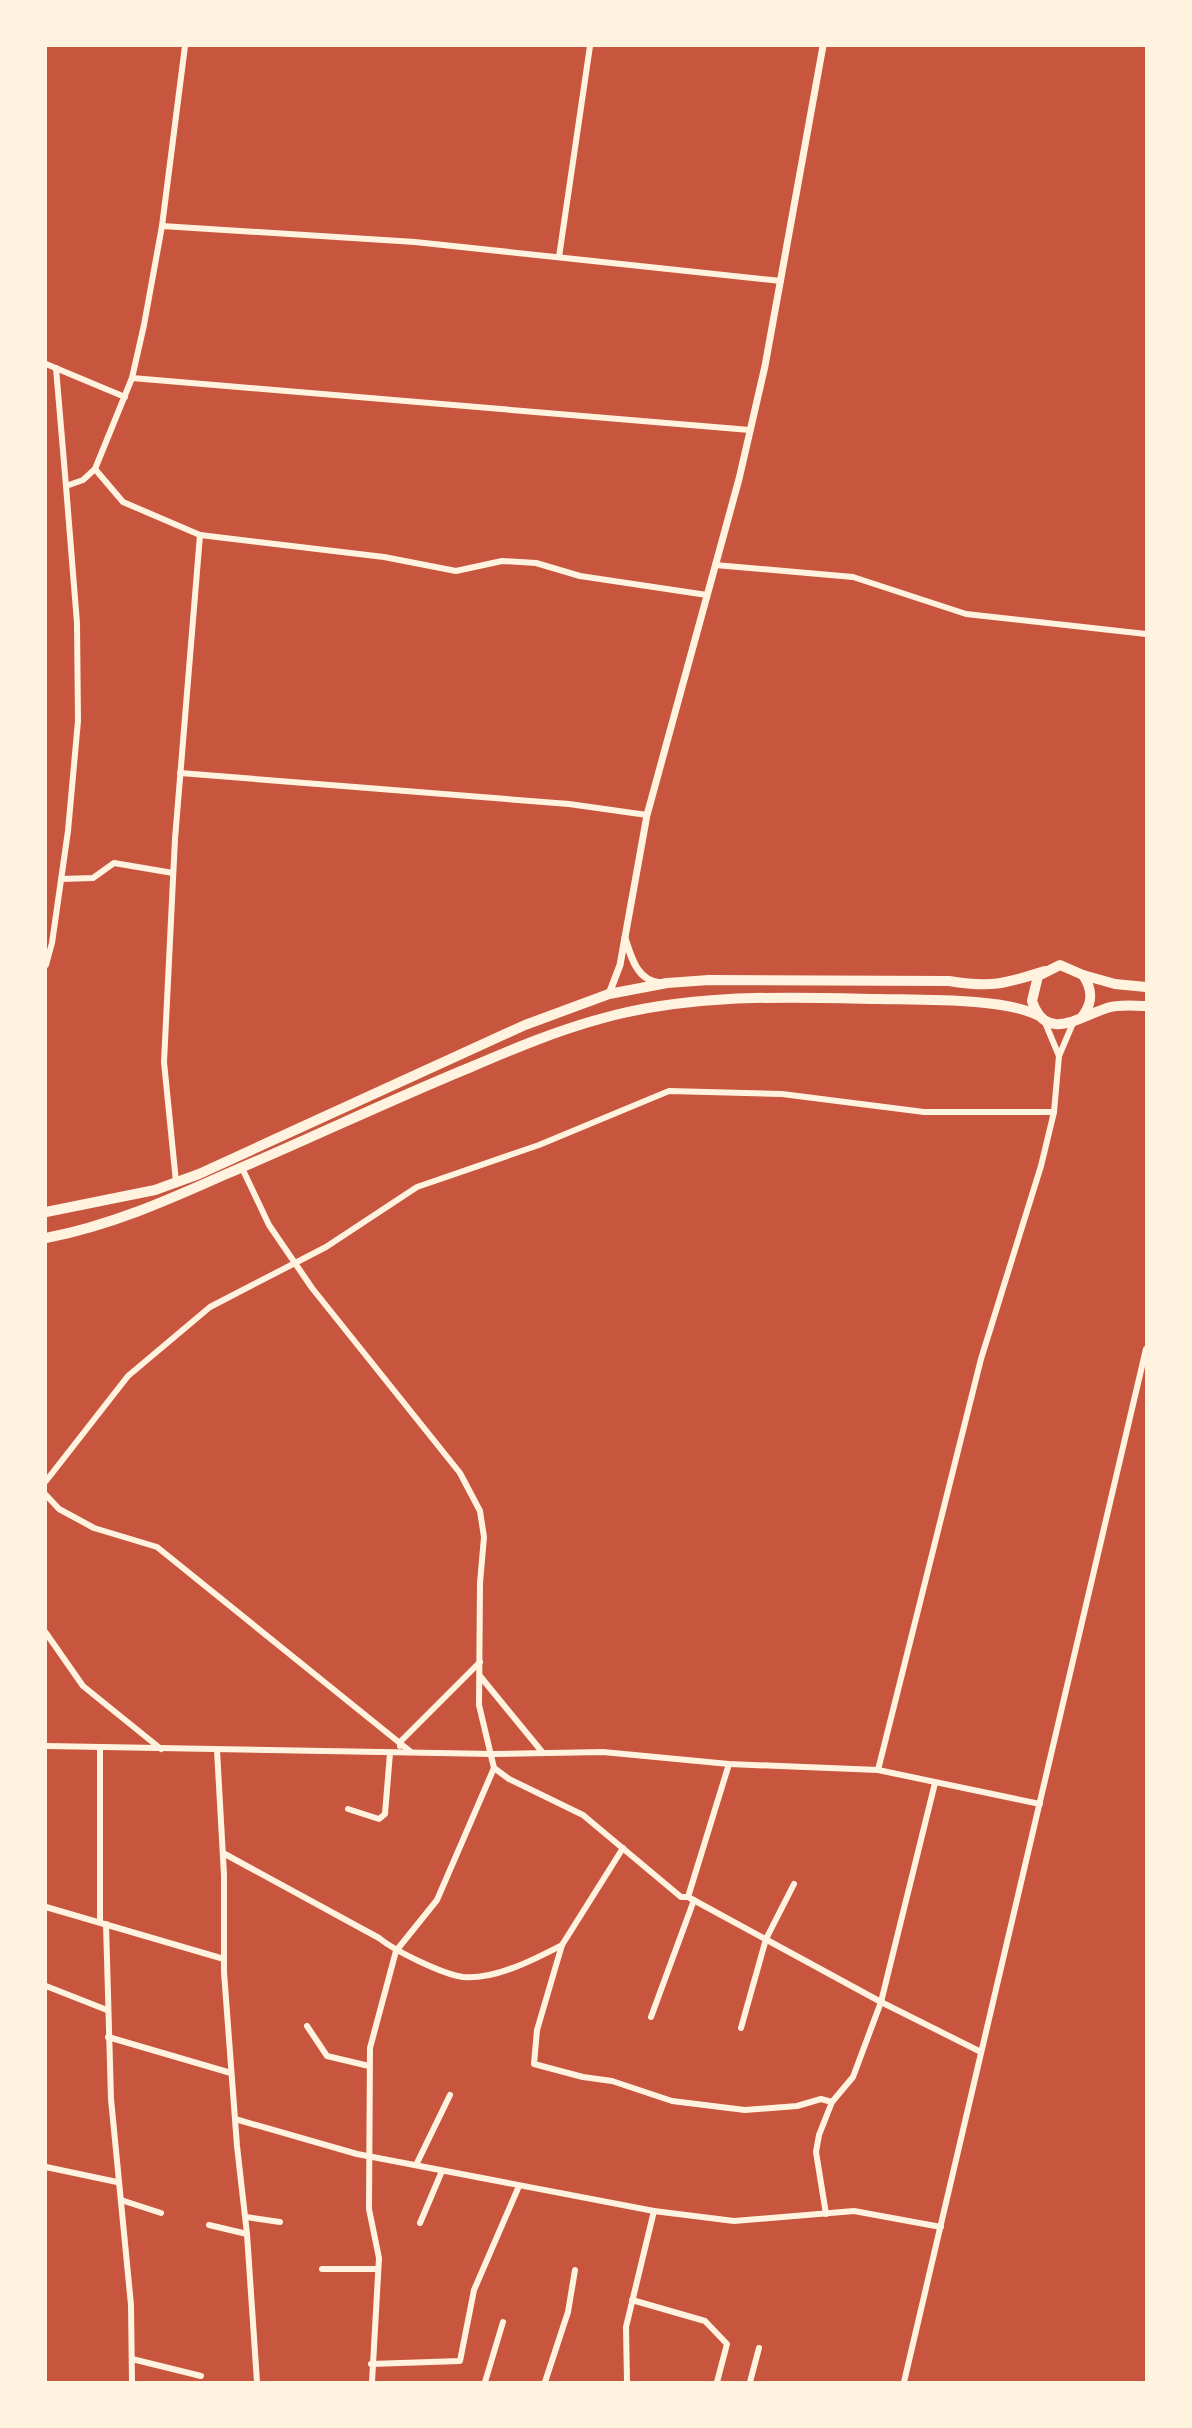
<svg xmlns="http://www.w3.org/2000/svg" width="1192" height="2428" font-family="'Fira Sans Condensed',sans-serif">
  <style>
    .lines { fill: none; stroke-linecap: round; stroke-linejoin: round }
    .minor { stroke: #fff3e0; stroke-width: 6 }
    .tertiary { stroke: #fff3e0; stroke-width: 7 }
    .trunk { stroke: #fff3e0; stroke-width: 10 }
  </style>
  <rect width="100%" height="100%" fill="#c8553d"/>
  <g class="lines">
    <!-- minor -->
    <g class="minor">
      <polyline points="162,226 415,242 781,281"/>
      <polyline points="559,257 590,46"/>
      <polyline points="46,364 125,397"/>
      <polyline points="56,368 66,486"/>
      <polyline points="132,378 750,430"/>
      <polyline points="95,469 123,502 200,535 384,557 456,571 502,561 536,563 580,576 707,595"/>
      <polyline points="715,565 853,577 966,614 1146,634"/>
      <polyline points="180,773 569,804 647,815"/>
      <polyline points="61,879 93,878 114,863 173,873"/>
      <polyline points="46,965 52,943 68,831 78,721 77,623 66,486 83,480 95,469 132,378 144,325 162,226 185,46"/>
      <polyline points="1044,1020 1059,1056"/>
      <polyline points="242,1168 269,1225 312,1288 460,1473 480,1511 484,1537 480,1583 479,1705 494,1768 437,1900 396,1951 370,2048 369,2209 379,2258 372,2382"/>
      <polyline points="176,1182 164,1062 175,839 200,535"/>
      <polyline points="46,1481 128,1376 210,1307 326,1247 417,1187 539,1145 669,1091 782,1094 924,1112 1054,1112"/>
      <polyline points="46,1495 59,1509 94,1528 157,1547 411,1752"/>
      <polyline points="46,1633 83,1686 161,1749"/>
      <polyline points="480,1676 543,1753"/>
      <polyline points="46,1746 494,1754 603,1752 729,1764 878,1770 1040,1804"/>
      <polyline points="400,1746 401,1741 480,1662"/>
      <polyline points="217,1750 224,1875 224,1972 237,2146 247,2234 257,2382"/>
      <polyline points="494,1768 509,1779 583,1815 681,1897 688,1897 881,2002 981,2052"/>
      <polyline points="878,1770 981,1359 1041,1166 1054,1112 1059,1056 1073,1023"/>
      <polyline points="348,1809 379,1819 385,1814 390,1753"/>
      <polyline points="623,1848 562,1945 537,2030 534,2064 583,2077 612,2081 672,2101 745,2110 797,2106 821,2099 832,2102"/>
      <path d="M 223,1853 L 379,1938 C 395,1951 442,1974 463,1977 C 495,1980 535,1959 562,1945"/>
      <polyline points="688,1897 729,1764"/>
      <polyline points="46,1907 224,1959"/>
      <polyline points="100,1922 100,1749"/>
      <polyline points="106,1924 111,2099 131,2305 132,2382"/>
      <polyline points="46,1986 107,2010"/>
      <polyline points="651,2017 694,1900"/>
      <polyline points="307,2026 327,2056 369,2066"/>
      <polyline points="741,2028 766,1939 794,1884"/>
      <polyline points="108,2037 231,2073"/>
      <polyline points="235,2119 357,2154 654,2211 734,2221 854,2211 941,2227"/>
      <polyline points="417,2163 450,2095"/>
      <polyline points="46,2167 117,2182"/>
      <polyline points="121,2200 161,2213"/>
      <polyline points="826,2214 816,2152 819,2135 832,2102 853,2077 881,2002 935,1783"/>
      <polyline points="246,2217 280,2222"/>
      <polyline points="420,2223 442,2171"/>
      <polyline points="209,2225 247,2234"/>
      <polyline points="322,2269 378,2269"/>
      <polyline points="632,2300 705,2321 727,2344 717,2382"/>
      <polyline points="132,2359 201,2376"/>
      <polyline points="371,2364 460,2361 474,2290 519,2186"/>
      <polyline points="485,2382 503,2322"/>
      <polyline points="545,2382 568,2312 575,2270"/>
      <polyline points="627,2382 626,2327 654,2211"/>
      <polyline points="750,2382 759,2348"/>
      <polyline points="904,2382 1146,1349"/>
    </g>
    <!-- tertiary -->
    <g class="tertiary">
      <path d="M 625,938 C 631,957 637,981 661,983"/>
      <polyline points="609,994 620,965 647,815 739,479 765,366 823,46"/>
    </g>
    <!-- trunk -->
    <g class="trunk">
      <polyline points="1083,975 1115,984 1146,987"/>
      <path d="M 1082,1017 C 1093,1003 1093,990 1083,975 L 1060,965 L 1038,976 L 1032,1001 C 1046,1043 1079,1017 1107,1008 C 1120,1004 1133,1006 1146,1006"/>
      <path d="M 46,1212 L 155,1190 L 199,1174 L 525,1025 L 609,994 L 667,983 L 709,980 L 949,981 C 992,988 1004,984 1045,971"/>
      <path d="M 46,1238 C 109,1226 166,1201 224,1175 C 307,1140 388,1101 471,1067 C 513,1049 556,1031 600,1019 C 689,993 786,997 878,999 C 918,1000 1007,998 1039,1016"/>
    </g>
  </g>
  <!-- border -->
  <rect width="1192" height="2428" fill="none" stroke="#fff3e0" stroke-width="94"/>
</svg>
